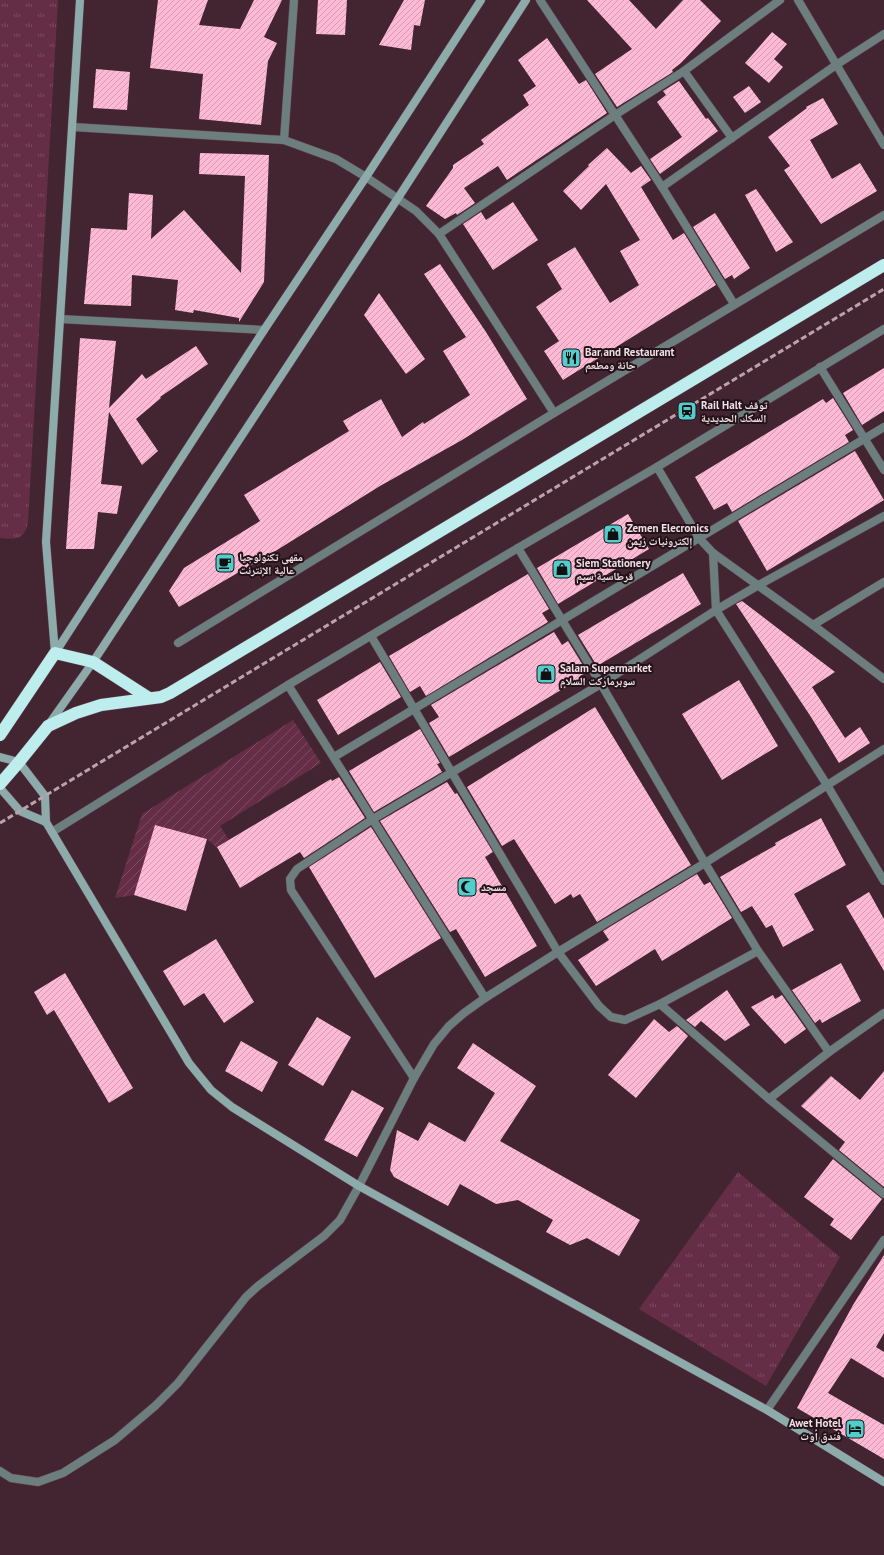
<svg xmlns="http://www.w3.org/2000/svg" width="884" height="1555" font-family="'PT Sans','Noto Naskh Arabic',sans-serif">
  <style>
    .grass { fill: url(#grass-tufts) }
    .garden { fill: url(#garden-furrows) }
    .building { fill: url(#building-hatch) }
    .lines { fill: none; stroke-linecap: round; stroke-linejoin: round }
    .street-casing { stroke: #5f434e; stroke-width: 9 }
    .secondary-casing { stroke: #5f434e; stroke-width: 9 }
    .highway-casing { stroke: #5f434e; stroke-width: 13 }
    .street { stroke: #6c7e7e; stroke-width: 8 }
    .secondary { stroke: #8dabaa; stroke-width: 8 }
    .highway { stroke: #bdedec; stroke-width: 12 }
    .rail { stroke: #bba3ab; stroke-width: 3; stroke-dasharray: 6 3; stroke-linecap: butt }
    .labels { text-anchor: middle; dominant-baseline: central; stroke-width: 4; stroke-linejoin: round; paint-order: stroke }
    .poi-label { font-size: 11px; font-weight: bold; fill: #f3dee5; stroke: #211318; text-anchor: start }
  </style>
  <defs>
    <pattern id="grass-tufts" width="24" height="20" patternUnits="userSpaceOnUse"><rect width="24" height="20" fill="#652e46"/><path d="M3 7l-1-3M5 7V3M7 7l1-3M15 17l-1-3M17 17v-4M19 17l1-3" fill="none" stroke="#7c4c61"/></pattern>
    <pattern id="garden-furrows" width="10" height="10" patternUnits="userSpaceOnUse"><rect width="10" height="10" fill="#652e46"/><path d="M-1 1l2-2M0 10L10 0M9 11l2-2" fill="none" stroke="#7c4c61"/></pattern>
    <pattern id="building-hatch" width="6" height="6" patternUnits="userSpaceOnUse"><rect width="6" height="6" fill="#febad4"/><path d="M-1 1l2-2M0 6l6-6M5 7l2-2" fill="none" stroke="#d19cb0"/></pattern>
  </defs>
  <rect width="100%" height="100%" fill="#432531"/>
  <!-- grass -->
  <g class="grass">
    <path d="M 0,0 L 58,0 L 28,522 C 24,541 16,539 0,538 Z"/>
    <polygon points="738,1172 840,1257 766,1386 639,1309"/>
  </g>
  <!-- garden -->
  <polygon class="garden" points="293,720 321,763 220,826 229,840 217,848 207,839 155,825 134,895 115,898 142,814"/>
  <!-- building -->
  <g class="building">
    <polygon points="158,0 208,0 199,25 240,29 254,0 282,0 264,37 277,43 268,61 261,125 199,119 203,74 150,68"/>
    <polygon points="318,0 347,0 345,35 316,34"/>
    <polygon points="404,0 425,0 420,26 414,25 411,50 379,45"/>
    <polygon points="587,0 629,0 656,29 683,0 700,0 721,21 681,63 672,70 673,72 617,107 595,74 632,49"/>
    <polygon points="772,32 787,44 774,59 783,67 769,83 745,63"/>
    <polygon points="547,38 579,84 586,80 607,113 507,180 498,166 464,188 475,203 457,215 456,213 445,219 426,206 453,168 453,165 484,144 481,140 529,105 523,95 536,86 518,60"/>
    <polygon points="96,69 130,72 127,110 93,108"/>
    <polygon points="679,81 706,119 708,118 718,131 660,174 650,159 682,137 657,102 666,95 663,91"/>
    <polygon points="749,86 761,102 745,113 733,97"/>
    <polygon points="823,98 838,124 810,140 832,179 860,163 877,191 821,224 784,170 790,166 768,137 807,108 806,107"/>
    <polygon points="607,148 631,173 641,166 651,180 641,187 673,240 684,233 716,285 563,380 544,351 559,341 536,307 562,289 547,264 575,247 610,303 639,285 620,251 640,240 606,184 581,210 563,191 589,166 588,165"/>
    <polygon points="200,153 269,155 264,282 239,322 239,318 194,310 193,313 175,310 178,280 132,275 131,306 84,304 91,228 127,230 129,193 153,195 151,239 184,210 241,273 245,176 199,174"/>
    <polygon points="756,189 793,242 776,252 745,195"/>
    <polygon points="513,202 538,240 493,270 463,224 481,212 486,220"/>
    <polygon points="715,213 750,268 734,279 732,275 725,279 693,227"/>
    <polygon points="440,264 486,332 527,399 462,440 380,486 277,550 179,607 169,591 184,568 260,521 244,495 349,431 343,421 381,399 402,437 423,422 424,424 470,395 443,351 466,337 424,274"/>
    <polygon points="379,293 425,359 406,374 364,315"/>
    <polygon points="80,338 116,341 109,408 142,374 146,379 196,346 208,364 160,397 161,398 136,419 158,451 142,465 109,412 101,484 122,486 117,514 98,512 94,549 66,549"/>
    <polygon points="884,368 884,411 862,425 843,393"/>
    <polygon points="833,398 853,430 845,435 849,442 732,512 727,503 714,510 695,477 823,399 826,403"/>
    <polygon points="855,451 884,500 767,571 738,521"/>
    <polygon points="628,514 649,549 558,604 537,568"/>
    <polygon points="683,573 701,604 597,666 578,635"/>
    <polygon points="528,574 549,609 542,613 548,622 426,696 420,686 410,692 389,656"/>
    <polygon points="742,601 835,672 812,687 845,738 860,727 870,743 839,763 811,717 736,604"/>
    <polygon points="554,632 562,645 568,641 587,672 580,676 581,678 449,757 429,723 439,717 431,705"/>
    <polygon points="380,662 401,697 338,735 317,700"/>
    <polygon points="739,680 778,746 722,780 682,714"/>
    <polygon points="595,707 691,865 597,922 580,894 573,898 571,894 555,904 514,839 502,846 467,787"/>
    <polygon points="420,729 440,763 437,764 442,772 374,812 349,771"/>
    <polygon points="339,777 365,818 304,858 300,852 240,888 217,847 331,779 332,781"/>
    <polygon points="447,782 455,794 457,793 493,852 485,857 537,946 485,977 456,929 450,932 380,821"/>
    <polygon points="821,818 846,865 794,894 814,930 783,947 772,925 766,928 752,906 741,912 720,877 776,845 775,843"/>
    <polygon points="155,825 207,839 186,911 134,895"/>
    <polygon points="371,827 441,938 375,978 309,867"/>
    <polygon points="697,874 704,885 710,882 732,918 662,961 655,949 596,986 578,960 609,940 603,931"/>
    <polygon points="869,892 884,919 884,971 846,906"/>
    <polygon points="216,939 254,1002 224,1023 204,993 184,1006 163,971"/>
    <polygon points="841,963 861,1001 822,1023 820,1019 815,1023 792,990"/>
    <polygon points="65,973 133,1088 109,1103 54,1010 47,1015 34,992"/>
    <polygon points="727,990 750,1025 725,1041 701,1021 695,1027 686,1020"/>
    <polygon points="773,995 775,999 782,995 806,1029 785,1044 751,1007"/>
    <polygon points="317,1017 351,1037 323,1086 288,1065"/>
    <polygon points="654,1019 669,1032 677,1026 688,1036 636,1098 608,1075"/>
    <polygon points="241,1041 278,1062 262,1092 225,1071"/>
    <polygon points="473,1043 536,1086 500,1141 640,1220 619,1256 587,1238 570,1245 546,1232 553,1220 518,1200 496,1204 460,1184 448,1206 394,1177 390,1170 397,1130 418,1141 429,1122 465,1142 495,1093 457,1068"/>
    <polygon points="884,1071 884,1187 839,1150 845,1142 801,1106 831,1076 860,1100"/>
    <polygon points="352,1090 384,1108 357,1157 324,1140"/>
    <polygon points="833,1159 882,1199 851,1240 830,1225 834,1219 804,1197"/>
    <polygon points="884,1255 884,1333 876,1347 884,1352 884,1378 851,1358 828,1393 884,1425 884,1459 797,1408 853,1305"/>
  </g>
  <g class="lines">
    <defs>
      <g id="street">
        <polyline points="540,0 662,187 734,304"/>
        <polyline points="798,0 884,145"/>
        <polyline points="684,71 732,138"/>
        <polyline points="73,127 284,140 336,159 366,177 416,211 439,234 554,413"/>
        <polyline points="284,140 294,0"/>
        <polyline points="662,187 836,65 884,34"/>
        <polyline points="439,234 615,115 684,71 780,0"/>
        <polyline points="60,319 264,330"/>
        <polyline points="820,367 884,470"/>
        <polyline points="657,467 699,538 713,553 813,625 884,679"/>
        <polyline points="518,548 601,684 705,863 758,951 829,1052"/>
        <polyline points="713,553 716,610 827,785 884,881"/>
        <polyline points="813,625 884,582"/>
        <polyline points="371,636 558,952 599,1006 611,1017 625,1020 660,1004 758,951"/>
        <polyline points="178,643 554,413 884,215"/>
        <polyline points="288,685 485,998"/>
        <polyline points="334,757 884,427"/>
        <polyline points="52,832 288,685 518,548 657,467 884,329"/>
        <polyline points="660,1004 769,1099 884,1194"/>
        <polyline points="414,1078 291,890 290,879 297,869 373,819 601,684 716,610 757,586 884,516"/>
        <polyline points="769,1099 829,1052 884,1013"/>
        <polyline points="767,1410 884,1240"/>
        <polyline points="0,1471 11,1478 38,1482 63,1473 115,1440 155,1406 178,1383 246,1297 258,1286 324,1236 340,1220 359,1186 414,1078 434,1044 449,1026 464,1013 485,998 558,952 705,863 884,749"/>
      </g>
      <g id="secondary">
        <polyline points="55,653 264,330 366,177 481,0"/>
        <polyline points="55,653 46,542 80,0"/>
        <polyline points="49,724 93,662 398,198 526,0"/>
        <polyline points="0,757 19,762 45,796 46,822"/>
        <polyline points="0,788 20,811 46,822 189,1063 211,1090 232,1107 359,1186 767,1410 884,1482"/>
      </g>
      <g id="highway">
        <polyline points="0,735 55,653 93,662 149,698"/>
        <polyline points="0,784 19,762 48,726 76,713 101,705 161,697 170,693 884,265"/>
      </g>
    </defs>
    <!-- street casing -->
    <use href="#street" class="street-casing"/>
    <!-- secondary casing -->
    <use href="#secondary" class="secondary-casing"/>
    <!-- highway casing -->
    <use href="#highway" class="highway-casing"/>
    <!-- street -->
    <use href="#street" class="street"/>
    <!-- secondary -->
    <use href="#secondary" class="secondary"/>
    <!-- highway -->
    <use href="#highway" class="highway"/>
    <!-- rail -->
    <polyline class="rail" points="0,823 884,289"/>
  </g>
  <!-- icons -->
  <defs>
    <symbol id="restaurant-square" viewBox="-11 -11 22 22"><rect x="-9" y="-9" width="18" height="18" rx="4" fill="#53cdcb" stroke="#211318"/><path d="M-5-6h1v4h1v-4h1v4h1v-4h1v5L-1.5 .5V6h-2V.5L-5-1ZM5-6V6H3V1.5H1.5Q1.5-4 5-6Z" fill="#111"/></symbol>
    <symbol id="station-square" viewBox="-11 -11 22 22"><rect x="-9" y="-9" width="18" height="18" rx="4" fill="#53cdcb" stroke="#211318"/><path d="M-3-6H3Q5-6 5-4V2Q5 4 3 4L4.5 6H3L1.5 4h-3L-3 6H-4.5L-3 4Q-5 4-5 2V-4Q-5-6-3-6ZM-3.5-4v3h7v-3ZM-3.5 1v1.5H-2V1ZM2 1v1.5H3.5V1Z" fill="#111"/></symbol>
    <symbol id="shop-square" viewBox="-11 -11 22 22"><rect x="-9" y="-9" width="18" height="18" rx="4" fill="#53cdcb" stroke="#211318"/><path d="M-5-2.5h2.3a2.7 3.5 0 0 1 5.4 0H5L5.5 6h-11ZM-1.5-2.5h3a1.5 2.3 0 0 0-3 0Z" fill="#111"/></symbol>
    <symbol id="cafe-square" viewBox="-11 -11 22 22"><rect x="-9" y="-9" width="18" height="18" rx="4" fill="#53cdcb" stroke="#211318"/><path d="M-5.5-4.5H6V0H3Q3 3.5 0 3.5H-2.5Q-5.5 3.5-5.5 0ZM3-3.2v2h1.7v-2ZM-6 4.5H4V6H-6Z" fill="#111"/></symbol>
    <symbol id="mosque-square" viewBox="-11 -11 22 22"><rect x="-9" y="-9" width="18" height="18" rx="4" fill="#53cdcb" stroke="#211318"/><path d="M3.5-4.9A6 6 0 1 0 3.5 4.9A5 5 0 1 1 3.5-4.9Z" fill="#111"/></symbol>
    <symbol id="hotel-square" viewBox="-11 -11 22 22"><rect x="-9" y="-9" width="18" height="18" rx="4" fill="#53cdcb" stroke="#211318"/><path d="M-6-4.5h1.5V1H6V5H4.5V3h-9V5H-6ZM-4 0a1.8 1.8 0 1 1 3.6 0ZM.5 0V-2.5h3Q6-2.5 6 0Z" fill="#111"/></symbol>
  </defs>
  <g fill-rule="evenodd">
    <use href="#restaurant-square" x="560" y="347" width="22" height="22"/>
    <use href="#station-square" x="676" y="400" width="22" height="22"/>
    <use href="#shop-square" x="602" y="523" width="22" height="22"/>
    <use href="#cafe-square" x="214" y="552" width="22" height="22"/>
    <use href="#shop-square" x="551" y="558" width="22" height="22"/>
    <use href="#shop-square" x="535" y="663" width="22" height="22"/>
    <use href="#mosque-square" x="456" y="876" width="22" height="22"/>
    <use href="#hotel-square" x="844" y="1418" width="22" height="22"/>
  </g>
  <g class="labels">
    <!-- poi labels -->
    <g class="poi-label">
      <text x="585" y="352">Bar and Restaurant<tspan x="585" dy="13">حانة ومطعم</tspan></text>
      <text x="701" y="405">Rail Halt توقف<tspan x="701" dy="13">السكك الحديدية</tspan></text>
      <text x="627" y="528">Zemen Elecronics<tspan x="627" dy="13">إلكترونيات زيمن</tspan></text>
      <text x="239" y="557">مقهى تكنولوجيا<tspan x="239" dy="13">عالية الإنترنت</tspan></text>
      <text x="576" y="563">Siem Stationery<tspan x="576" dy="13">قرطاسية سيم</tspan></text>
      <text x="560" y="668">Salam Supermarket<tspan x="560" dy="13">سوبرماركت السلام</tspan></text>
      <text x="481" y="887">مسجد</text>
      <text x="841" y="1423" text-anchor="end">Awet Hotel<tspan x="841" dy="13">فندق أوت</tspan></text>
    </g>
  </g>
</svg>
